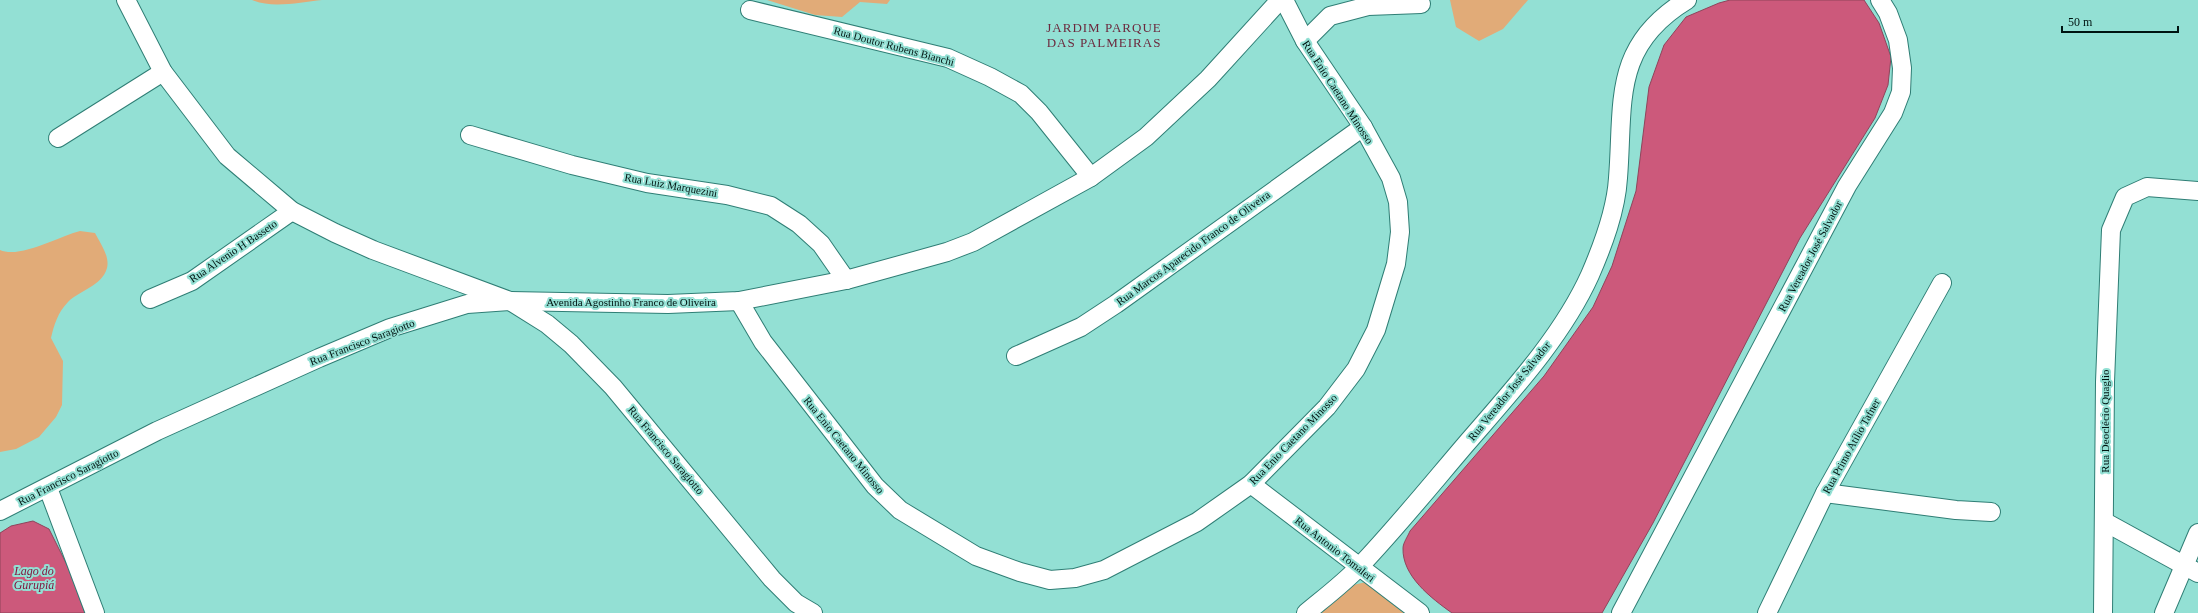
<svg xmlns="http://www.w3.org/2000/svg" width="2198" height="613" font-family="Georgia,serif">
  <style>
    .green { fill: #e1ab78 }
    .water { fill: #cc597b; stroke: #8f445b }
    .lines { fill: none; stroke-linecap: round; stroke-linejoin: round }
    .street-casing { stroke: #2f7e75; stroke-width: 20 }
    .street { stroke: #fff; stroke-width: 18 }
    .labels { text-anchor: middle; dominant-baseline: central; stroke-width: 4; stroke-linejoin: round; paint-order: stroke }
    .street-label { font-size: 11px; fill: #001411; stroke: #93e0d4 }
    .water-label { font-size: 12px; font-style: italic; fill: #82173f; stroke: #93e0d4 }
    .quarter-label { font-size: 13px; letter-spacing: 1px; fill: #6c283d; stroke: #93e0d4 }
  </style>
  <rect width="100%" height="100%" fill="#93e0d4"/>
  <!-- green -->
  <g class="green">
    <path d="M 252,0 L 322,0 C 301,2 272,9 252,0 Z"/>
    <polygon points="767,0 890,0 887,4 860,2 842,17 815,15"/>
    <polygon points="1450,0 1528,0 1503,29 1479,41 1456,27"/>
    <path d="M 80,231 L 95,233 C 100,243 110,256 107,268 C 102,286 80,290 68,302 C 58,312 54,325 51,338 L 63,361 L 62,405 L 56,417 L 39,437 L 16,449 L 0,452 L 0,250 C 20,259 60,236 80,231 Z"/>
    <polygon points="1366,582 1404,613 1317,613 1349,586"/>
  </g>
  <!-- water -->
  <g class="water">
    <path d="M 1730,0 L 1864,0 L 1879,23 L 1891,57 L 1888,85 L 1875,118 L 1800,238 L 1653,523 L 1602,613 L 1452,613 C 1431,598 1402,576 1403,548 C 1403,543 1408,536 1410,531 L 1544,376 L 1593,307 L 1612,266 L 1636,191 L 1649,87 L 1664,45 L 1686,17 L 1719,3 Z"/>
    <polygon points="33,521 49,529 69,569 85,613 0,613 0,533 11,526"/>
  </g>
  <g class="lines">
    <defs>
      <g id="street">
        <polyline points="126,0 163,72 227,156 292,211 335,233 373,250 510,301 547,324 571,344 613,387 772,579 796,603 813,613"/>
        <polyline points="750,10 948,58 990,77 1021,94 1039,112 1091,177"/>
        <polyline points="1305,41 1330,16 1368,6 1421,4"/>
        <polyline points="470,135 572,165 647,183 727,195 771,206 799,224 821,244 846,280"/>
        <polyline points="58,138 163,72"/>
        <polyline points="150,299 192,281 292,211"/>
        <polyline points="739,301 763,342 875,486 900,510 976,556 1020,572 1050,580 1075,578 1104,570 1197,522 1251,484 1327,407 1356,369 1376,330 1396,264 1400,232 1398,202 1391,178 1363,127 1305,41 1284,0"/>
        <polyline points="1016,356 1081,327 1116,304 1363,127"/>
        <polyline points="1251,484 1420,613"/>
        <polyline points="48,488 95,613"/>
        <polyline points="1825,493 1956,510 1991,512"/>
        <polyline points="0,511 157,431 319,358 390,328 467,304 510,301 668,304 739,301 846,280 947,252 973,242 1091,177 1146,137 1208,79 1280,0"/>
        <polyline points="2105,522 2198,573"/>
        <path d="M 1306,613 C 1324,598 1344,583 1360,566 C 1397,527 1431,485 1466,444 C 1510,393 1562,337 1590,275 C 1603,245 1616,211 1618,178 C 1624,103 1611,46 1687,0"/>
        <polyline points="1621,613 1847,186 1893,113 1901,92 1902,68 1898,40 1888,13 1880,0"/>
        <polyline points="1767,613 1825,493 1942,283"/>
        <polyline points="2103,613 2105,382 2111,230 2125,197 2147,187 2198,191"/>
        <polyline points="2164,613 2198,533"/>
      </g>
    </defs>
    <!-- street casing -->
    <use href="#street" class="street-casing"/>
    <!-- street -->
    <use href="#street" class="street"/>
  </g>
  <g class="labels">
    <!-- street labels -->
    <g class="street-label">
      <text transform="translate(894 46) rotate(15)">Rua Doutor Rubens Bianchi</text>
      <text transform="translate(1338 92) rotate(57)">Rua Enio Caetano Minosso</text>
      <text transform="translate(671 185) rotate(10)">Rua Luiz Marquezini</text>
      <text transform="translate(1193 248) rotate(-36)">Rua Marcos Aparecido Franco de Oliveira</text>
      <text transform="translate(233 251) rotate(-34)">Rua Alvenio H Basseto</text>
      <text transform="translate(1810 256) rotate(-62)">Rua Vereador José Salvador</text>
      <text x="631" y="302">Avenida Agostinho Franco de Oliveira</text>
      <text transform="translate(362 342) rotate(-21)">Rua Francisco Saragiotto</text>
      <text transform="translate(1509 391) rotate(-51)">Rua Vereador José Salvador</text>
      <text transform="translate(2105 421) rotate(-90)">Rua Deoclécio Quaglio</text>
      <text transform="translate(1293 439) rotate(-46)">Rua Enio Caetano Minosso</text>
      <text transform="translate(844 445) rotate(51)">Rua Enio Caetano Minosso</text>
      <text transform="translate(1851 446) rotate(-61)">Rua Primo Atílio Tafner</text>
      <text transform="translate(666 450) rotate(50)">Rua Francisco Saragiotto</text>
      <text transform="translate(68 477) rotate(-27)">Rua Francisco Saragiotto</text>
      <text transform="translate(1335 549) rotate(38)">Rua Antonio Tomaleri</text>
    </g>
    <!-- water labels -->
    <g class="water-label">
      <text x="34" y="571">Lago do<tspan x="34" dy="14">Gurupiá</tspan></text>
    </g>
    <!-- quarter labels -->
    <g class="quarter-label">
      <text x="1104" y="27">JARDIM PARQUE<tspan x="1104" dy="15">DAS PALMEIRAS</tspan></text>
    </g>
  </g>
  <!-- scale -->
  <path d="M2062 26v6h116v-6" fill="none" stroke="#001411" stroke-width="2"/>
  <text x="2068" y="26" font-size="12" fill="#001411" stroke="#93e0d4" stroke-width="3" paint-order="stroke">50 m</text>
</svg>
